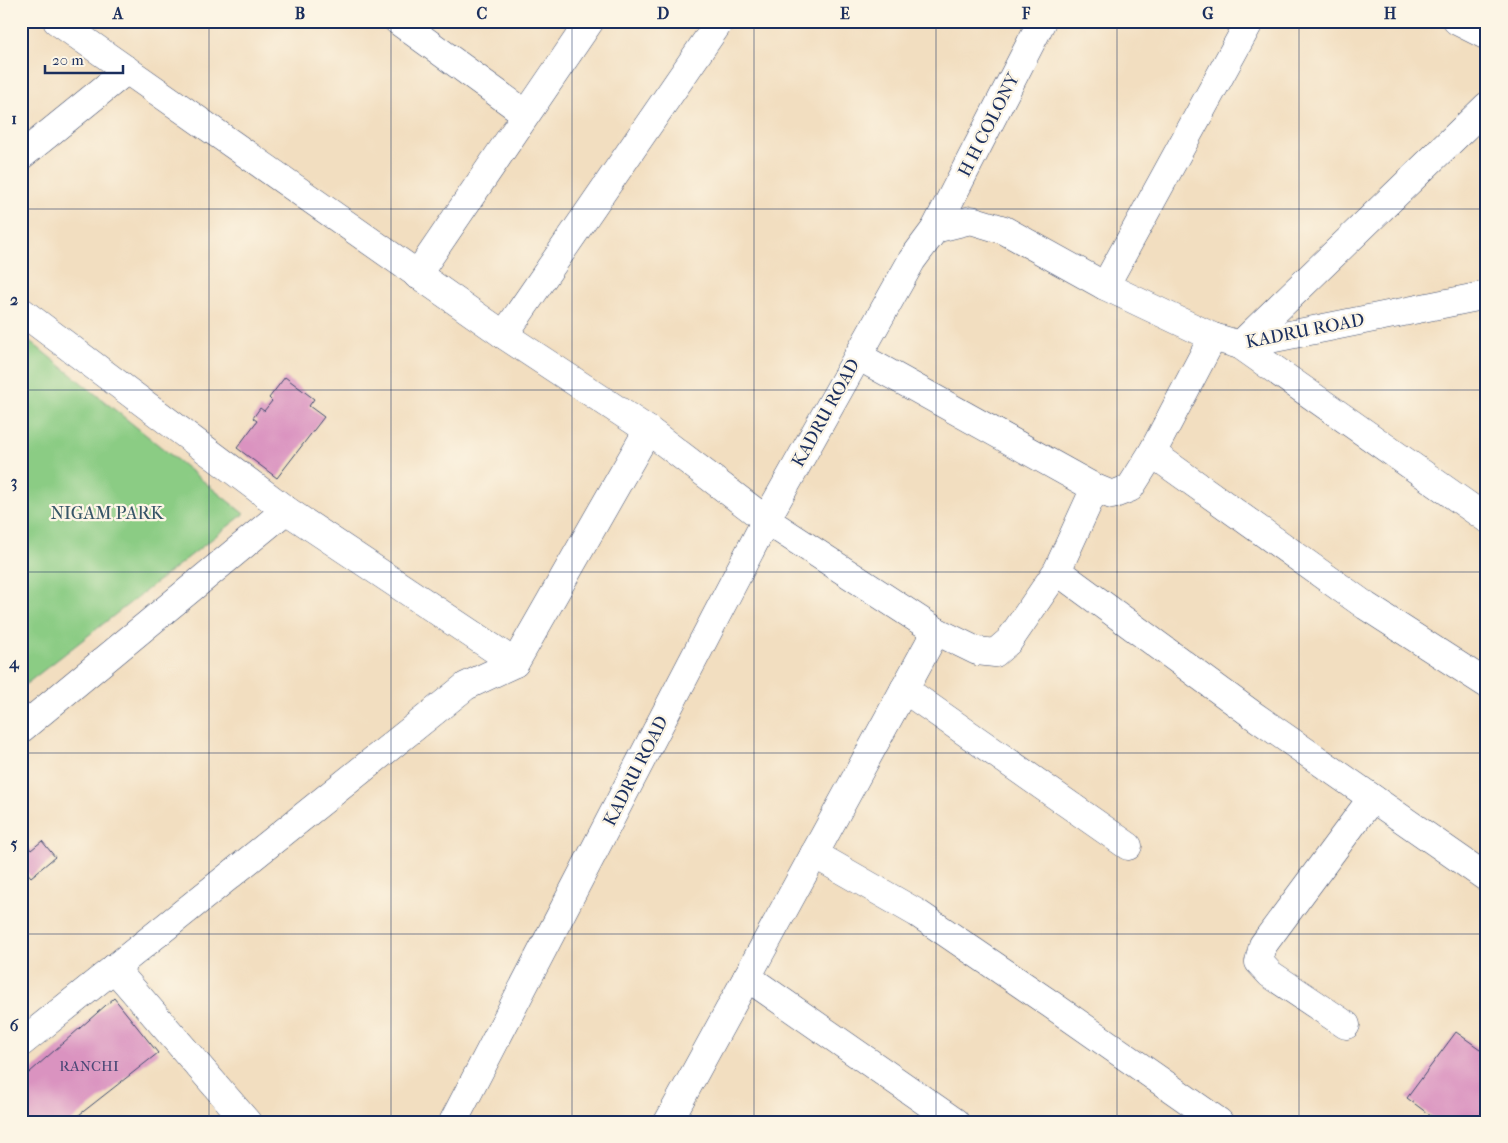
<svg xmlns="http://www.w3.org/2000/svg" width="1508" height="1143" font-family="'IM FELL French Canon',serif">
  <style>
    .green { fill: #8bcc84; stroke: #537e71 }
    .building { fill: #da93c0 }
    .lines { fill: none; stroke-linecap: round; stroke-linejoin: round }
    .minor-casing { stroke: #3b496d; stroke-width: 29 }
    .secondary-casing { stroke: #3b496d; stroke-width: 29 }
    .minor { stroke: #fff; stroke-width: 28 }
    .secondary { stroke: #fff; stroke-width: 28 }
    .grid { fill: none; stroke: #1b2f5e; stroke-width: 1; stroke-opacity: 0.55 }
    .labels { text-anchor: middle; dominant-baseline: central; stroke-width: 4.5; stroke-linejoin: round; paint-order: stroke }
    .number-label { font-size: 15px; fill: #4b4876 }
    .street-label { font-size: 18px; fill: #1b2f5e; stroke: #fcf5e5 }
    .park-label { font-size: 18px; fill: #375668; stroke: #fcf5e5 }
    .neatline { fill: none; stroke: #1b2f5e; stroke-width: 2 }
    .grid-label { font-size: 16px; text-anchor: middle; font-weight: bold; fill: #1b2f5e }
  </style>
  <rect width="100%" height="100%" fill="#fcf5e5"/>
  <filter id="ink" filterUnits="userSpaceOnUse"><feTurbulence type="fractalNoise" baseFrequency=".02" numOctaves="2"/><feDisplacementMap in="SourceGraphic" scale="10" xChannelSelector="R" yChannelSelector="G"/><feConvolveMatrix kernelMatrix="1 2 1 2 8 2 1 2 1" color-interpolation-filters="sRGB"/></filter>
  <filter id="wash" filterUnits="userSpaceOnUse"><feTurbulence type="fractalNoise" baseFrequency=".0096" numOctaves="4" result="noise"/><feDisplacementMap in="SourceGraphic" scale="20" xChannelSelector="R" yChannelSelector="G"/><feGaussianBlur stdDeviation="1.12" result="paint"/><feColorMatrix in="noise" values="0 0 0 0 0 0 0 0 0 0 0 0 0 0 0 0 0 1.4 0 .05"/><feComposite in="paint" operator="in"/></filter>
  <g filter="url(#wash)">
    <rect width="100%" height="100%" fill="#f2dec0"/>
    <!-- green -->
    <polygon class="green" points="21,334 244,514 21,688"/>
    <g id="blocks">
      <!-- building -->
      <g class="building">
        <polygon points="285,377 314,399 309,406 324,417 277,478 237,448 257,421 253,418 260,408 264,411 272,401 269,398"/>
        <polygon points="21,838 31,850 42,841 55,857 31,877 23,868 21,870"/>
        <polygon points="114,998 158,1053 70,1122 21,1122 21,1080"/>
        <polygon points="1456,1032 1487,1054 1487,1118 1484,1122 1439,1122 1407,1098"/>
      </g>
    </g>
  </g>
  <g filter="url(#ink)">
    <use href="#blocks" fill-opacity="0" stroke="#3b496d" stroke-width="1"/>
    <g class="lines">
      <defs>
        <g id="minor">
          <polyline points="57,21 504,335 648,430 766,520 936,631 977,651 995,653 1009,641 1057,571 1095,488"/>
          <polyline points="398,21 526,114"/>
          <polyline points="1457,21 1487,36"/>
          <polyline points="1487,106 1240,345 1487,519"/>
          <polyline points="21,156 127,70"/>
          <polyline points="935,229 1042,21"/>
          <polyline points="417,275 590,21"/>
          <polyline points="1105,286 1250,21"/>
          <polyline points="21,311 286,510 515,663"/>
          <polyline points="504,335 720,21"/>
          <polyline points="858,356 1095,488 1112,495 1130,488 1152,453 1213,337"/>
          <polyline points="1152,453 1366,606 1487,684"/>
          <polyline points="1057,571 1253,715 1487,878"/>
          <polyline points="904,689 1128,846"/>
          <polyline points="21,729 286,510"/>
          <polyline points="814,854 917,913 1052,1005 1219,1122"/>
          <polyline points="114,968 247,1122"/>
          <polyline points="747,977 955,1122"/>
          <polyline points="1346,1025 1270,974 1259,962 1263,945 1372,798"/>
          <polyline points="21,1043 466,686 515,663 648,430"/>
          <polyline points="668,1122 936,631"/>
        </g>
        <polyline id="secondary" points="453,1122 766,520 912,260 935,229 971,220 1004,230 1105,286 1213,337 1240,345 1487,295"/>
      </defs>
      <!-- minor casing -->
      <use href="#minor" class="minor-casing"/>
      <!-- secondary casing -->
      <use href="#secondary" class="secondary-casing"/>
      <!-- minor -->
      <use href="#minor" class="minor"/>
      <!-- secondary -->
      <use href="#secondary" class="secondary"/>
    </g>
  </g>
  <!-- grid -->
  <path class="grid" d="M 209,21 L 209,1122M 391,21 L 391,1122M 572,21 L 572,1122M 754,21 L 754,1122M 936,21 L 936,1122M 1117,21 L 1117,1122M 1299,21 L 1299,1122M 21,209 L 1487,209M 21,390 L 1487,390M 21,572 L 1487,572M 21,753 L 1487,753M 21,934 L 1487,934"/>
  <g class="labels">
    <!-- number labels -->
    <g class="number-label">
      <text x="89" y="1066">RANCHI</text>
    </g>
    <!-- street labels -->
    <g class="street-label">
      <text transform="translate(989 125) rotate(-63)">H H COLONY</text>
      <text transform="translate(1305 331) rotate(-11)">KADRU ROAD</text>
      <text transform="translate(826 413) rotate(-61)">KADRU ROAD</text>
      <text transform="translate(636 771) rotate(-63)">KADRU ROAD</text>
    </g>
    <!-- park labels -->
    <g class="park-label">
      <text x="107" y="513">NIGAM PARK</text>
    </g>
  </g>
  <!-- margin -->
  <rect width="1508" height="1143" fill="none" stroke="#fcf5e5" stroke-width="55"/>
  <!-- scale -->
  <path d="M45 65v8h78v-8" fill="none" stroke="#1b2f5e" stroke-width="2.5"/>
  <text x="52" y="65" font-size="15" fill="#1b2f5e" stroke="#fcf5e5" stroke-width="4" paint-order="stroke">20 m</text>
  <rect x="28" y="28" width="1452" height="1088" class="neatline"/>
  <g class="grid-label">
    <text x="118" y="19">A</text>
    <text x="300" y="19">B</text>
    <text x="482" y="19">C</text>
    <text x="663" y="19">D</text>
    <text x="845" y="19">E</text>
    <text x="1026" y="19">F</text>
    <text x="1208" y="19">G</text>
    <text x="1390" y="19">H</text>
    <text x="14" y="124">1</text>
    <text x="14" y="305">2</text>
    <text x="14" y="487">3</text>
    <text x="14" y="668">4</text>
    <text x="14" y="849">5</text>
    <text x="14" y="1031">6</text>
  </g>
</svg>
